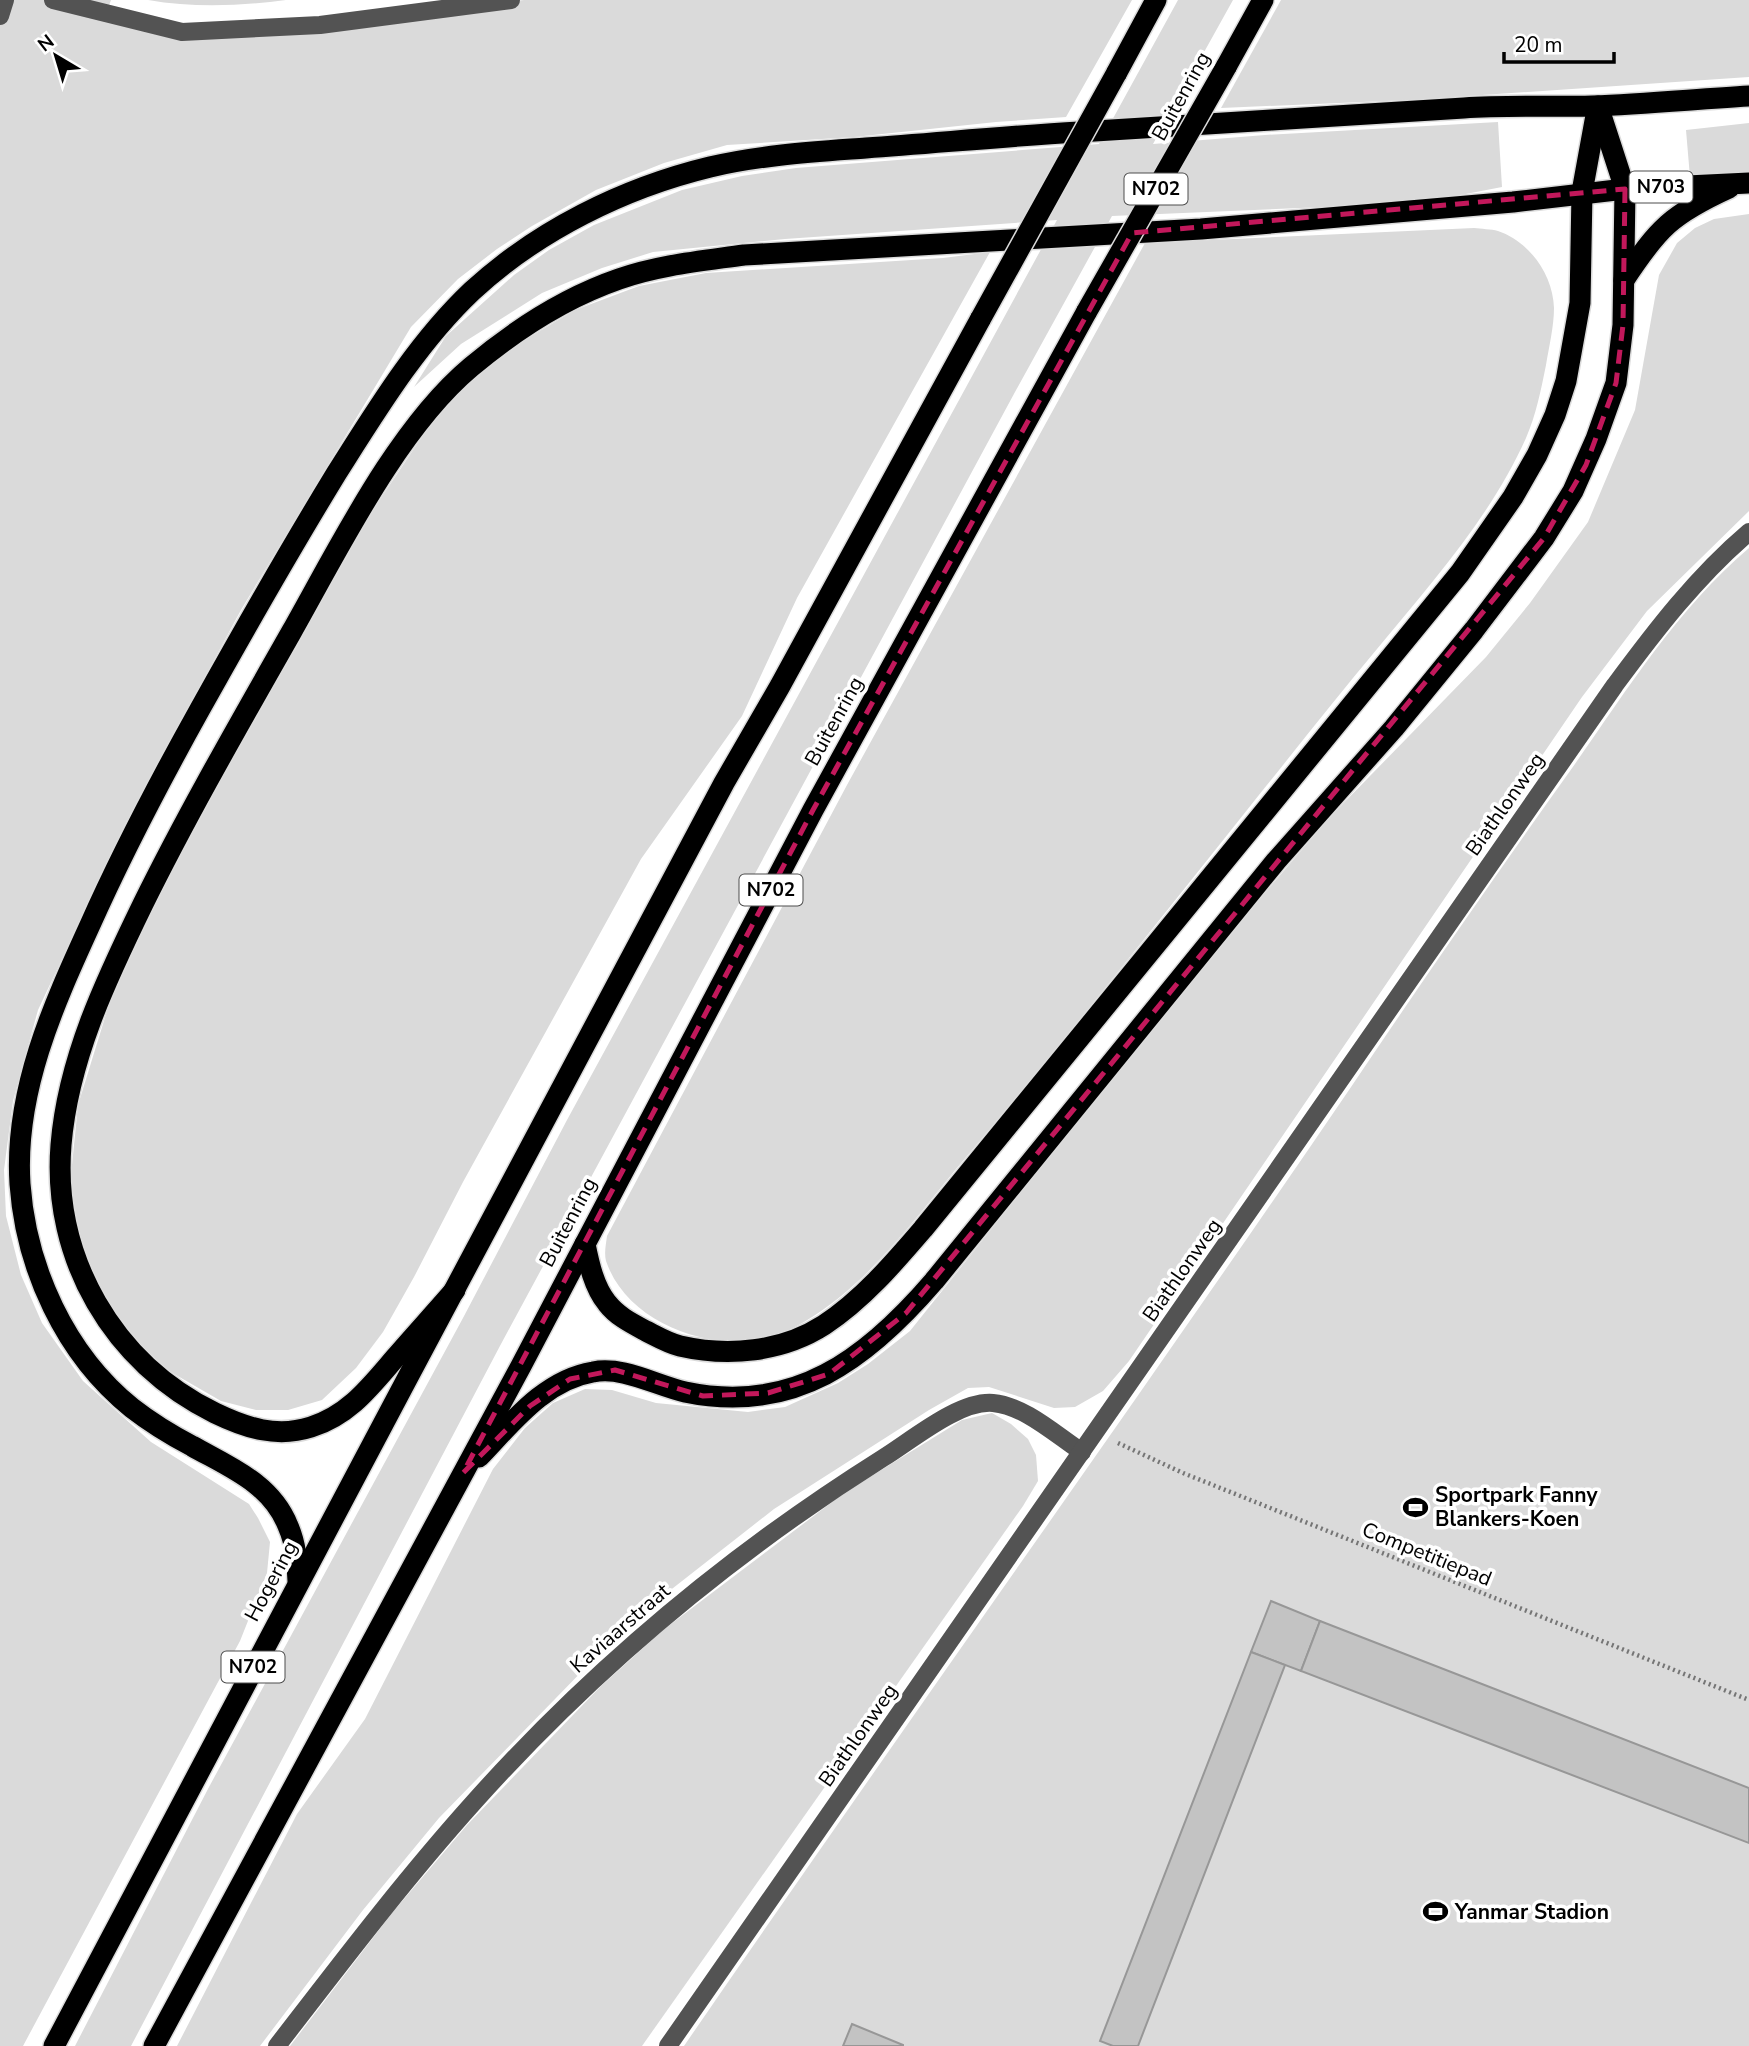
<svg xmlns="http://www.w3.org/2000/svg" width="1749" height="2046" font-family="'Nunito Sans',sans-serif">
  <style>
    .green { fill: #dadada }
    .building { fill: #c3c3c3; stroke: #979797; stroke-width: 2 }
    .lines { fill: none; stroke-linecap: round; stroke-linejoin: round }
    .highway-casing { stroke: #dbdbdb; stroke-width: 24 }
    .path { stroke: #757575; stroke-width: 4.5; stroke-dasharray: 2 3.5; stroke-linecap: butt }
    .minor { stroke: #535353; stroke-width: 18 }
    .highway { stroke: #000; stroke-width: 21 }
    .highway-bridge-casing { stroke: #dbdbdb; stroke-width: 24; stroke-linecap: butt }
    .highway-bridge { stroke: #000; stroke-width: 21 }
    .marked { fill: none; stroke: #c2185b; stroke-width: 5; stroke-dasharray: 14 9; stroke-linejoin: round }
    .labels { text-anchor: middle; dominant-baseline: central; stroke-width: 7; stroke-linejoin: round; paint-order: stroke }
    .shield { fill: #fff; stroke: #4c4c4c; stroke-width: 2 }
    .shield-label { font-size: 19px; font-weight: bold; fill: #000 }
    .street-label { font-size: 21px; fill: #000; stroke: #fff }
    .poi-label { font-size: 21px; font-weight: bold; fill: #000; stroke: #fff; text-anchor: start }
  </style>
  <rect width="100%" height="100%" fill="#fff"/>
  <!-- green -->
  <g class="green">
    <polygon points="0,0 111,0 104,19 246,31 524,0 1132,0 1066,117 996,122 854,137 727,145 664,163 596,190 532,226 497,249 458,279 411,327 241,610 126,823 38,1010 13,1101 4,1170 6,1216 21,1275 42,1323 83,1381 151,1442 249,1504 258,1518 270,1542 267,1573 240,1641 23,2046 0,2046"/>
    <path d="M 148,0 L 286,0 C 240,6 194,8 148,0 Z"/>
    <polygon points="1178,0 1233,0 1153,144 1265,135 1498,122 1502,187 1419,203 1112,216 1015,392 501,1344 131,2046 75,2046 209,1787 463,1318 567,1120 1057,220 785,239 653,252 602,268 542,293 461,344 414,387 446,336 514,275 549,250 594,225 682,190 742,176 796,168 1099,144"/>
    <polygon points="1281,0 1749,0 1749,77 1409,100 1221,108"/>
    <polygon points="1749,123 1749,173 1690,177 1686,130"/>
    <polygon points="1749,214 1749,511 1647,611 1582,697 1129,1361 1103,1391 1075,1407 1054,1408 989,1387 968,1388 929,1410 774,1509 631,1621 439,1818 363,1910 260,2046 177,2046 297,1814 365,1719 493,1469 525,1428 553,1403 585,1389 612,1390 656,1403 748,1412 785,1407 838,1383 868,1364 910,1331 1187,984 1329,818 1486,657 1530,603 1588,522 1635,410 1659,275 1677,243 1695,228 1714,219"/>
    <path d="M 1474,228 C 1481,229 1491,229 1498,231 C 1530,242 1553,275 1554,308 C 1554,326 1549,347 1546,365 C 1541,390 1536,415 1526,438 C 1490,518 1432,582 1377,649 C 1334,700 1293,753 1251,805 C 1157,923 1064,1041 967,1156 C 918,1214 871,1283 804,1322 C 787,1332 769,1339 749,1341 C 694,1346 625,1317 606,1261 C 604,1253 606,1244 607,1236 L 847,785 L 1145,243 Z"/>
    <polygon points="990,252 797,598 742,716 641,859 463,1182 414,1277 383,1332 356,1368 322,1400 288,1410 256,1410 221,1401 169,1371 134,1339 102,1299 81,1256 70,1185 78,1105 111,998 184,837 344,553 442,407 508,350 575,310 639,286 706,273 943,258"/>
    <path d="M 1749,548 L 1749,2046 L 684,2046 C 904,1726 1130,1411 1349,1090 C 1421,983 1495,876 1570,771 C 1625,693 1676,610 1749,548 Z"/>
    <polygon points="992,1413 1011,1424 1028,1439 1036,1455 1038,1481 1023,1506 642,2046 290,2046 392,1913 467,1825 601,1686 663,1630 844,1493 962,1420"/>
  </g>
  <!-- building -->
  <g class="building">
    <polygon points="1271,1601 1320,1621 1301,1671 1251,1652"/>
    <polygon points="1320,1621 1749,1788 1749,1843 1301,1671"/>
    <polygon points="1251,1652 1285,1665 1138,2046 1113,2046 1100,2041"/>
    <polygon points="852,2024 903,2045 903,2046 843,2046"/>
  </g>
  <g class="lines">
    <defs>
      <g id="highway">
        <polyline points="1226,67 1263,0"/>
        <polyline points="1116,74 1156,0"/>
        <path d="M 1624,280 C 1658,228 1672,214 1729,188"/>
        <path d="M 585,1244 C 589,1264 594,1287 607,1303 C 617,1316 631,1323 646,1331 C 656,1336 668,1343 680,1346 C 728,1357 782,1352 824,1325 C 862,1300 893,1264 923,1229 L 1460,573 L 1513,497 L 1537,455 L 1555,415 L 1566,381 L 1580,303 L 1582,192 L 1597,110"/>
        <path d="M 455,1290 C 435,1313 415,1335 395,1358 C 370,1387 349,1415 311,1427 C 277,1438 246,1428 215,1413 C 113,1363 52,1258 61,1145 C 68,1059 106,980 143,904 C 189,811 241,721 292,631 C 339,548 397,429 471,367 C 515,330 564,298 619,279 C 659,265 702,261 744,255 L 1201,229 L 1513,202 L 1625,189 L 1749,183"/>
        <path d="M 479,1457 C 511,1424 544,1380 593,1372 C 623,1366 655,1385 685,1392 C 794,1415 867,1359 934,1281 L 1276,861 L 1394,728 L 1474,630 L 1544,538 L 1573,491 L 1596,439 L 1616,383 L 1623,325 L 1625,189 L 1598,106"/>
        <path d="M 298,1581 C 297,1562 296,1544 288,1526 C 271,1483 229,1467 192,1446 C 171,1435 150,1422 132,1408 C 65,1354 26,1268 20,1184 C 14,1092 53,1006 90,925 C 123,851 161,779 200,709 C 244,630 289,551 336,474 C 376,411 417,343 472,291 C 537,231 623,188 710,167 C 761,155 813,152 866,148 C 937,143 1008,136 1079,132 C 1207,125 1336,115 1464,108 C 1507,105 1550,107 1592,106 C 1645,104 1697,99 1749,96"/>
        <path d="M 54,2046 C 275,1624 501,1204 724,783 L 780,686 L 981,318"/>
        <polyline points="154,2046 521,1366 813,810 1087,311"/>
      </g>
    </defs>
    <!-- highway casing -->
    <use href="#highway" class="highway-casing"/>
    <!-- path -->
    <polyline class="path" points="1118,1443 1183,1473 1749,1700"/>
    <!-- minor -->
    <g class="minor">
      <polyline points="53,0 182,32 320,25 511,0"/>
      <polyline points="0,16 5,0"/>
      <path d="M 277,2046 C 341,1963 404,1880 474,1802 C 593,1669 732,1553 883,1458 C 911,1441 959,1400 993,1403 C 1025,1406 1056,1435 1082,1452"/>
      <path d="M 668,2046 L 1615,685 C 1655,631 1697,576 1749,532"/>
    </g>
    <!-- highway -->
    <use href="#highway" class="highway"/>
    <defs>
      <g id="highway-bridge">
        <polyline points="1087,311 1226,67"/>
        <polyline points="981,318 1116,74"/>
      </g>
    </defs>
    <!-- highway-bridge casing -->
    <use href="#highway-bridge" class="highway-bridge-casing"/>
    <!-- highway-bridge -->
    <use href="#highway-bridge" class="highway-bridge"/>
  </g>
  <!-- marked area -->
  <path class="marked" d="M 1625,189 L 1623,325 L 1616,383 L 1586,465 L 1544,538 L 906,1313 L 829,1374 L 768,1393 L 703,1396 L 615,1370 L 570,1379 L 530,1406 L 463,1473 L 813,810 L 1132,233 Z"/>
  <!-- icons -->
  <defs>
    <symbol id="stadium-bare" viewBox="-9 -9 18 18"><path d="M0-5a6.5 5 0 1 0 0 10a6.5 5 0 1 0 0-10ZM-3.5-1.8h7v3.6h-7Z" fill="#000" stroke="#fff" stroke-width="2.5" paint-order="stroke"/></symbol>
  </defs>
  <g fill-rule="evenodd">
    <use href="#stadium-bare" x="1398" y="1490" width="35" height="35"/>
    <use href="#stadium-bare" x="1418" y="1894" width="35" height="35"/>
  </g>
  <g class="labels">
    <!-- shield labels -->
    <g class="shield">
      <rect x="1629.5" y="171.5" width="63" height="31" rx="5"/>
      <rect x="1124.5" y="173.5" width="63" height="31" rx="5"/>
      <rect x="739.5" y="874.5" width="63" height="31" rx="5"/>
      <rect x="221.5" y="1651.5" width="63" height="31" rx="5"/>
    </g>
    <g class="shield-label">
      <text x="1661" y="187">N703</text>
      <text x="1156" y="189">N702</text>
      <text x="771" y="890">N702</text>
      <text x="253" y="1667">N702</text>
    </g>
    <!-- street labels -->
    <g class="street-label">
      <text transform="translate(1181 96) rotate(-61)">Buitenring</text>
      <text transform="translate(834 721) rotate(-61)">Buitenring</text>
      <text transform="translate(1505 804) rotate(-55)">Biathlonweg</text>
      <text transform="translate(568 1222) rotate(-62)">Buitenring</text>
      <text transform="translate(1182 1270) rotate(-55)">Biathlonweg</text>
      <text transform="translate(1427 1554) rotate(22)">Competitiepad</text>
      <text transform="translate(271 1581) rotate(-62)">Hogering</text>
      <text transform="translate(620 1628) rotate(-41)">Kaviaarstraat</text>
      <text transform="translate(858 1735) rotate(-55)">Biathlonweg</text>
    </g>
    <!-- poi labels -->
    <g class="poi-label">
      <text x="1435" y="1495">Sportpark Fanny<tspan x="1435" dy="24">Blankers-Koen</tspan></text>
      <text x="1455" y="1912">Yanmar Stadion</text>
    </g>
  </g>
  <!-- north arrow -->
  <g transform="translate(56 56) rotate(322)" stroke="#ffffff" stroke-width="5" paint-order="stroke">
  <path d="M0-5L12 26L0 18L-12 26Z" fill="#000000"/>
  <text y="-10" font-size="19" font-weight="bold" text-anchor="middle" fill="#000000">N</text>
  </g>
  <!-- scale -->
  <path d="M1504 52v10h110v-10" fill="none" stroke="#000000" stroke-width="3.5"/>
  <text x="1514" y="52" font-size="21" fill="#000000" stroke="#ffffff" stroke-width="5" paint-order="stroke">20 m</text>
</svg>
